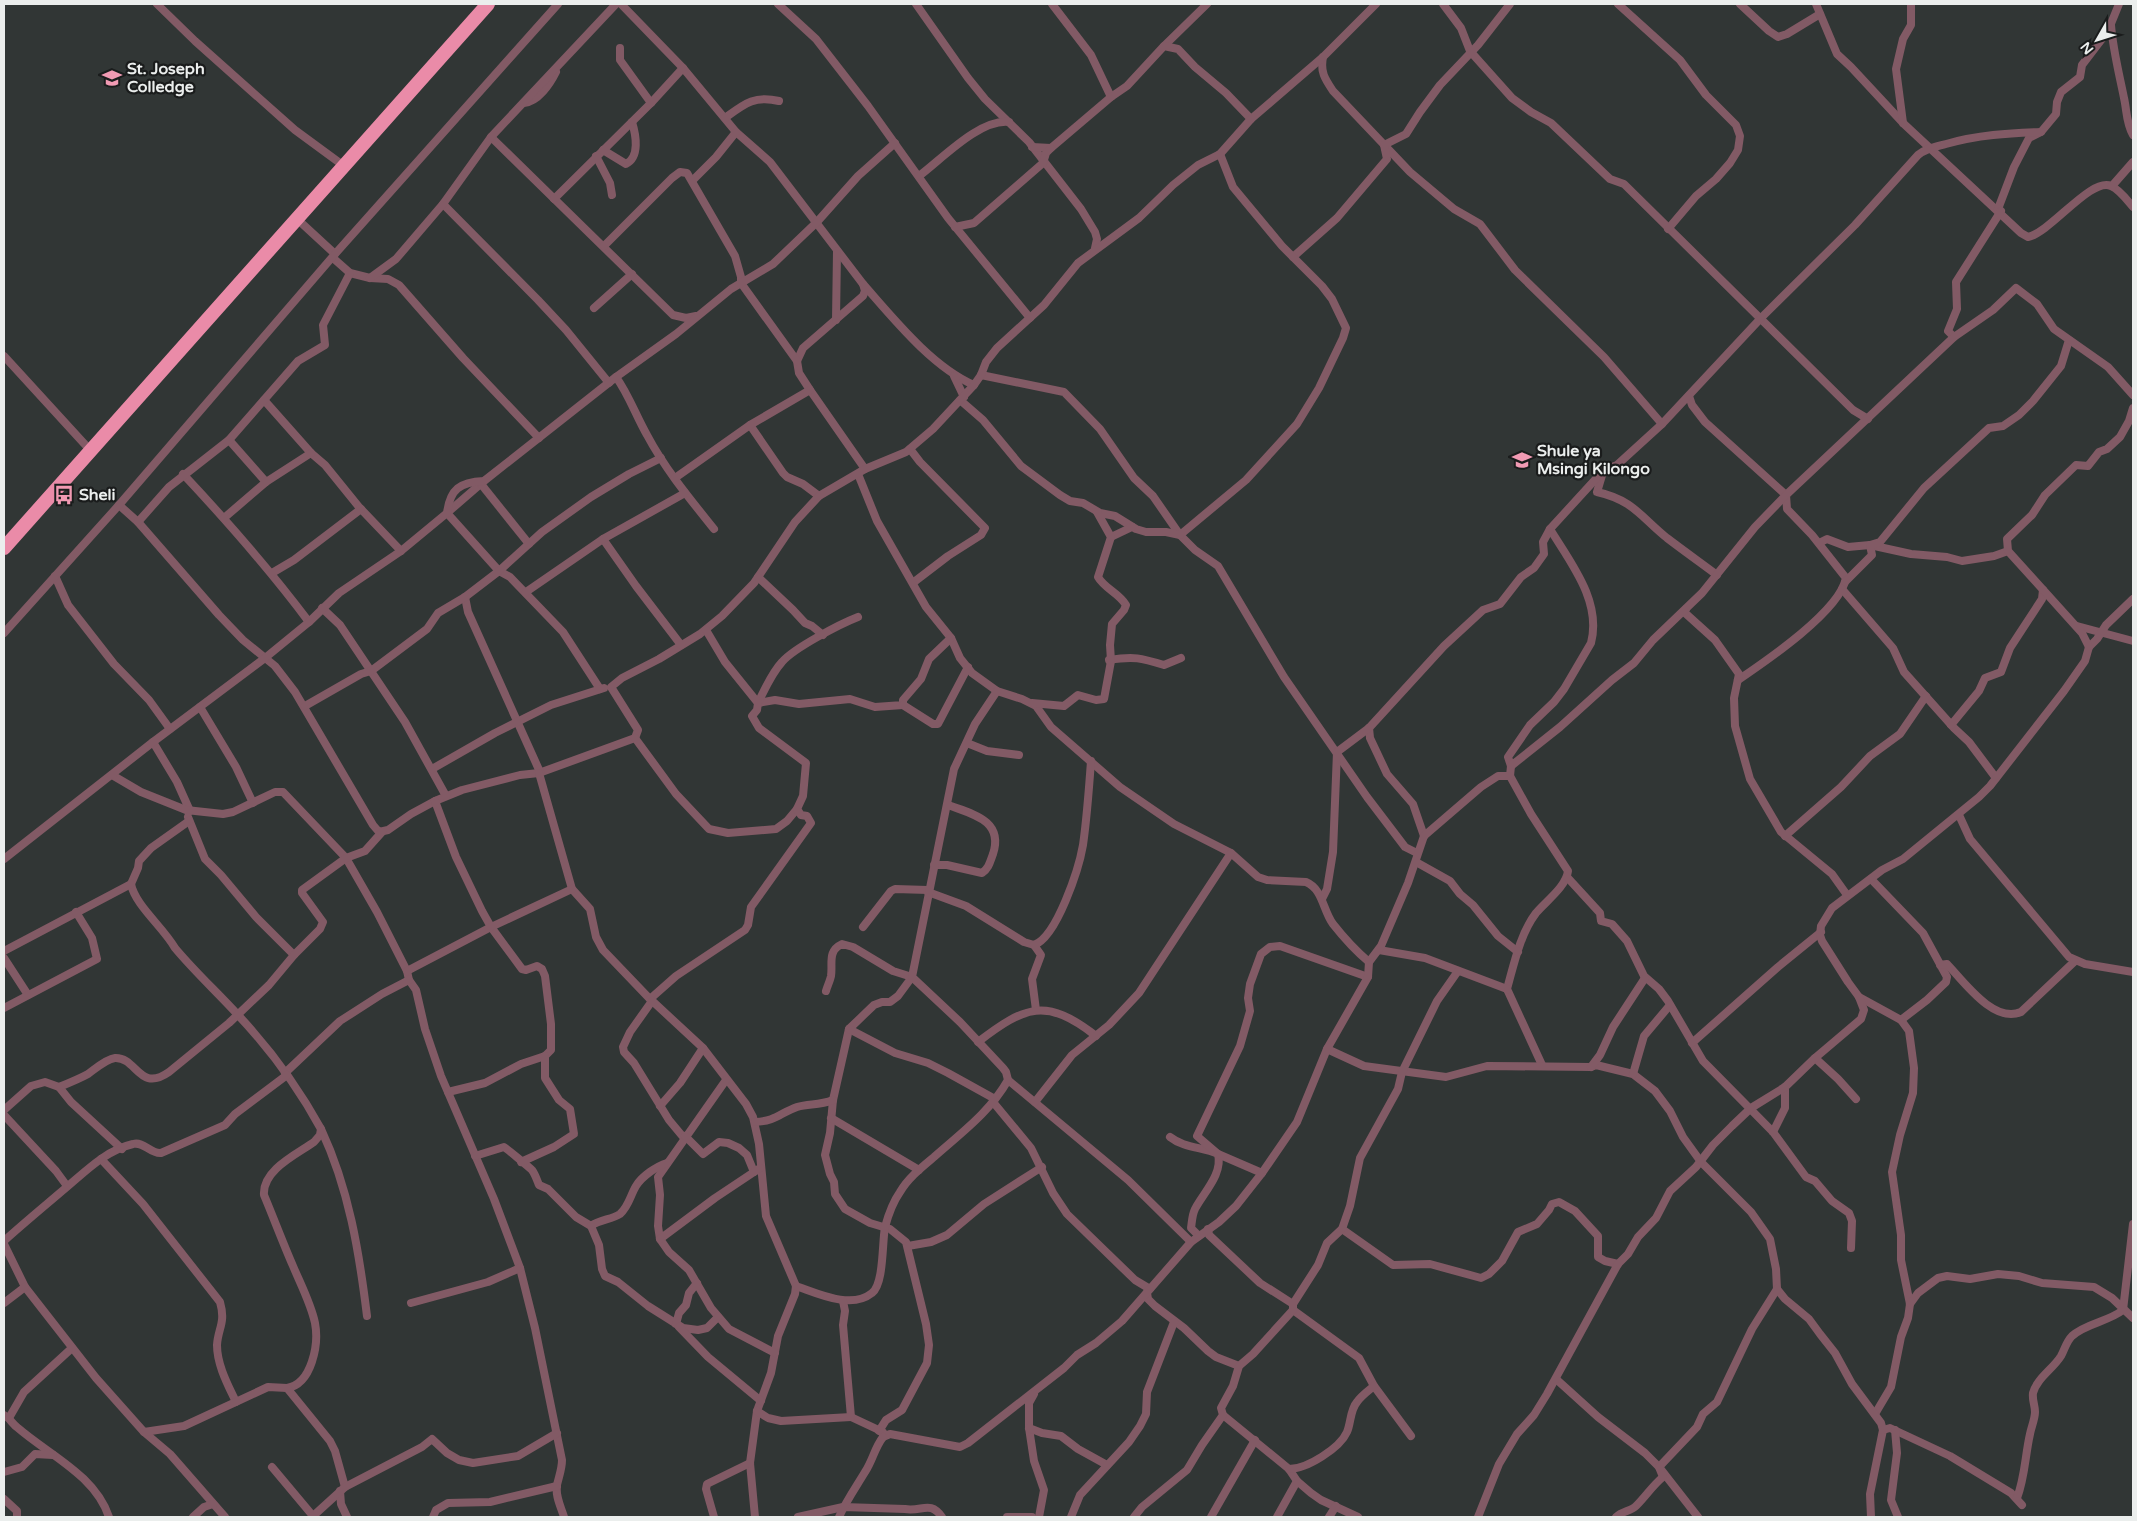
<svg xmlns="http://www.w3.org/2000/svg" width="2137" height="1521" font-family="'Varela Round',sans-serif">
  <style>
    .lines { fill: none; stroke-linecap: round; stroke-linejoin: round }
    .street { stroke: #825a65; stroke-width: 8 }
    .highway { stroke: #ea8ba8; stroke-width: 14 }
    .labels { text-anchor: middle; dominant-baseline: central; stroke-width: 4.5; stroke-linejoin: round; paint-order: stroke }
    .poi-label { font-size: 16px; font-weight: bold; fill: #ebeeed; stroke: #1a1c1c; text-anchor: start }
  </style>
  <rect width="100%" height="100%" fill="#313635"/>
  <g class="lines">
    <!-- street -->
    <g class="street">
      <polyline points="157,4 195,41 295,130 344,166"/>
      <polyline points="621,4 683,68 736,132 770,162 863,284 865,291 863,296 803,348 797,361 799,373 810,390 865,469"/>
      <polyline points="778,4 816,39 868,106 948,218 1030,318"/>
      <polyline points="916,4 968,78 985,99 1029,142 1081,209 1095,232 1097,239 1095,248"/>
      <polyline points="1052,4 1091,55 1111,97"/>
      <polyline points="1443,4 1461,28 1470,51 1512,98 1531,112 1551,123 1610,179 1624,184 1853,410 1868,419"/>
      <polyline points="1618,4 1680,60 1706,95 1736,125 1740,136 1738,150 1730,163 1716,179 1696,196 1668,229"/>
      <polyline points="1740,4 1769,31 1778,37 1787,34 1820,14"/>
      <path d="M 1816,4 L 1837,54 L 1851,67 L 1904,124 L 2021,233 L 2028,237 C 2051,232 2091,177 2111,186 C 2119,189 2127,200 2133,207"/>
      <path d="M 2111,25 C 2113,50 2119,73 2124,98 C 2127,111 2126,123 2133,135"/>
      <polyline points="1164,46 1207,4"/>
      <polyline points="620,48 620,60 651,103"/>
      <path d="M 1323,57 C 1320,72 1325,79 1333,91 L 1410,172 L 1454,209 L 1480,224 L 1515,270 L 1604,357 L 1662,424"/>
      <path d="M 524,103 C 538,102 550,84 556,72"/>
      <path d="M 725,118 C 744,104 754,95 779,101"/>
      <polyline points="1903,123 1896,69 1903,39 1911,25 1911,4"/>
      <polyline points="491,137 673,315 686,318 696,316"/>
      <polyline points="1032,147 1051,148 1111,97 1127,86 1164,46 1178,49 1195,67 1226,93 1251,119"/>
      <path d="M 603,150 L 626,164 C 640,157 636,135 632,122"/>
      <polyline points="596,156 610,183 612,195"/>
      <path d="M 919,176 C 942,159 979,119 1009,122"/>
      <polyline points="693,180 716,157 736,132"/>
      <polyline points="2112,186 2133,162"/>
      <polyline points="554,199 651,103 683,68"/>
      <polyline points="443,204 538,300 566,330 609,383"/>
      <polyline points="1998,209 2014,167 2029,138 2041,132 2056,114 2057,102 2061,92 2080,77 2082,65 2108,31 2119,4"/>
      <polyline points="296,218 335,254"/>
      <polyline points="955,227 974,223 1043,163 1046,153 1051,148"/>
      <polyline points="604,246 672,178 680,172 687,173 735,256 741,277 741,283 797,361"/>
      <polyline points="1293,257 1337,218 1387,159 1384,145 1406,134 1420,112 1440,85 1478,45 1510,4"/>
      <polyline points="333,258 350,273 370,278 388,279 399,285 463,358 539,438"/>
      <polyline points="370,278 396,259 443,204 491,137 616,4"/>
      <path d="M 863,284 C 893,318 932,367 974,385"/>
      <polyline points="594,308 632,274"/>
      <polyline points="836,320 837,251"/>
      <polyline points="1954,337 1948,331 1957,309 1956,282 2001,211"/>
      <polyline points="4,356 90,450"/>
      <polyline points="981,375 1064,392 1100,429 1134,478 1153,496 1180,535 1195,550 1218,566 1284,677 1367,797 1405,847 1417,853"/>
      <polyline points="954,376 964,397"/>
      <path d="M 616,377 C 629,395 636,416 647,435 C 665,469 690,499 714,529"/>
      <path d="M 1689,396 L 1692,405 L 1705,422 L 1786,495 L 1787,509 L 1812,535 L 1846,578 C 1840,611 1766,661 1738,680"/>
      <polyline points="264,400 311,453 325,465 359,507 401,551"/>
      <polyline points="960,400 983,420 1021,466 1060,495 1070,501 1083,503 1100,513 1115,516 1136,529 1146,532 1166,532 1180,535 1246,480 1297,424 1319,388 1343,338 1346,328 1332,299 1322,286 1282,246 1233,187 1220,154"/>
      <polyline points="750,425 783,473 787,477 803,484 819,496"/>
      <polyline points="229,440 266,482"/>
      <polyline points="910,449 920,462 985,528 981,535 948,556 914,582"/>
      <path d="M 1603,472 L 1597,492 C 1633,500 1641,517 1667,538 C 1684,551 1701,563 1717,575"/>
      <path d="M 183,474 C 228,522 270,570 309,622"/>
      <path d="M 858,474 L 877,521 L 926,607 L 951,638 L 960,658 L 972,673 L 997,691 L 1022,699 L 1036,706 L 1051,727 L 1120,787 L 1174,824 L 1231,853 L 1258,877 L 1267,880 L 1306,882 C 1323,889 1323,911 1333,924 C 1344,938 1356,951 1369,962"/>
      <polyline points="675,478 750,425 810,390"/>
      <polyline points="484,481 447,513 499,571 510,577 563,632 600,689"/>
      <polyline points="481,484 529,544"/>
      <polyline points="119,505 138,522 219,615 243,640 275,666 295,692 373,825 379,832 388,830 411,814 435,801 462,790 520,775 539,773 635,738 638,730 611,687 622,678 659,659 700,634 722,616 754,583 795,522 819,496 865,469 906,452 933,429 974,385 981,375 986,362 997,348 1044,305 1078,263 1139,218 1173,185 1198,165 1220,154 1251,119 1323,57 1376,4"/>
      <polyline points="224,518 266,482 311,453"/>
      <polyline points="138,522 169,487 229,440 298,361 325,345 323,325 350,273"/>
      <polyline points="1111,537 1132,527"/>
      <polyline points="603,539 636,586 681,645"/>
      <polyline points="1819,543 1827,539 1848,547 1870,545 1911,554 1947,557 1962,561 1994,556 2008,551"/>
      <polyline points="272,573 294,560 361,509"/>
      <polyline points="55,576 68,605 114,664 149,700 170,729"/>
      <polyline points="758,577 793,610 805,623 812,626 823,635"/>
      <polyline points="1845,582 1872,555 1870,545 1880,542 1924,488 1989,428 2003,426 2019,415 2033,401 2061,366 2069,340"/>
      <polyline points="1842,589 1893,648 1904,672 1954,728 1969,742 1996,778"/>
      <polyline points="526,592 603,539 685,493"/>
      <polyline points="465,597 468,612 540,772"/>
      <polyline points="322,608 340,625 405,722 446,796"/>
      <polyline points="1686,609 1684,612 1715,640 1739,674 1734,698 1735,726 1750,779 1781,832 1832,874 1847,895"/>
      <polyline points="2077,626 2133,641"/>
      <polyline points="4,633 119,505 335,254 558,4"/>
      <polyline points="2089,647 2097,639 2106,625 2133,599"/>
      <path d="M 1109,660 C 1134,656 1141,658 1164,665 L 1181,658"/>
      <polyline points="758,703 775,700 799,704 850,699 875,707 903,705 903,700 921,679 929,659 951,638"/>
      <path d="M 758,703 C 765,689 771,674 782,662 C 794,648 840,624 858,617"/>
      <path d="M 1032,703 L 1064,706 L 1078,695 L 1096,700 L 1104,699 L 1111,661 L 1110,645 L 1112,624 L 1124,610 L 1126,605 C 1119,593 1105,589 1098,577 L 1111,537 L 1097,512"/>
      <polyline points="903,705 933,724 938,724 968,667"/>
      <polyline points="305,706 361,674 371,671 427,629 438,613 465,597 499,571 542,532 591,497 629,474 661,458"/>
      <polyline points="200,707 236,767 253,803"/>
      <polyline points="1951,725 1979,691 1985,678 2001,672 2010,648 2042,599 2043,590"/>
      <polyline points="1369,728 1370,738 1387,774 1413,804 1424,836"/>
      <polyline points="635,738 676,794 709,829 728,833 776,829 787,821 797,809"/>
      <polyline points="153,742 177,782 190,811"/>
      <polyline points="967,743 987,751 1019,755"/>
      <path d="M 1511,766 L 1508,757 L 1530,725 L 1554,702 L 1564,689 L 1591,643 C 1602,601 1570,562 1550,529"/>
      <polyline points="432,769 495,733 551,705 604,688"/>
      <polyline points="539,773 572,889 590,909 596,937 603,950 648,997 703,1048 746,1104 753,1117 759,1144 766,1216 796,1286 795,1294 778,1336 771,1373 757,1411 750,1463 755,1517"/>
      <path d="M 112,775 L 141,792 L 186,810 L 223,814 L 233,812 L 275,792 L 283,792 L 346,858 L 377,912 L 407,971 L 409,980 L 416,990 L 425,1029 L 441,1076 L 494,1199 L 520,1268 L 535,1328 L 562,1460 C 562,1469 559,1476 557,1485 C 555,1496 561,1507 564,1517"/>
      <path d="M 1510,776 L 1531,814 L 1568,871 C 1566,887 1546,901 1536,913 C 1520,934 1514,964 1507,989 L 1542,1065"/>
      <polyline points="435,801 456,857 482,911 491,927 522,969 526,970 537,966 542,969 545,976 551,1024 551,1050 545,1056 521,1064 485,1083 448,1092"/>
      <polyline points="1959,815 1970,839 2069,957 2085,964 2133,972"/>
      <polyline points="188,817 205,859 221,875 256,917 294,955"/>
      <path d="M 189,821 L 151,848 L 139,861 L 138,868 L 131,884 C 135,905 163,927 175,948 C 195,972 217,992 238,1015 C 270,1049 298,1087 321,1129 L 320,1135 L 314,1142 C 297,1154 262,1170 264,1195 C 274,1219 283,1243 293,1266 C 301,1285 311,1304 315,1323 C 319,1344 312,1384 287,1388"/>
      <polyline points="1785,836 1841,787 1870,756 1900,734 1926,696"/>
      <path d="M 4,859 L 153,742 L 265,658 L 309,622 L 339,593 L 401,551 L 447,513 C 450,489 460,482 484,481 L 616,377 L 676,334 L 731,289 L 773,264 L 817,222 L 858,176 L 895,143"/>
      <polyline points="1416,862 1450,881 1460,894 1473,905 1498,936 1518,952"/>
      <path d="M 934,865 L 947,865 L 982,873 C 989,868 990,862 993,854 C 1004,820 972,814 948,805"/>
      <polyline points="1567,877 1600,913 1601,921 1612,924 1627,941 1644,976 1659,989 1668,1001 1703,1061 1773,1132 1806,1177 1815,1181 1832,1201 1849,1213 1852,1221 1851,1248"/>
      <polyline points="1871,879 1923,933 1947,977 1946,982 1927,1000 1901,1020"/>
      <path d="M 928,892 L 966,906 L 1024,942 L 1034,945 C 1057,937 1079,868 1083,845 C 1087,817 1089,789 1091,761"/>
      <path d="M 1322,899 L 1327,889 L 1333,852 L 1337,752 L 1369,728 L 1444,646 L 1483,610 L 1500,604 L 1521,577 L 1534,568 L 1544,554 L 1543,542 L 1550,529 L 1604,470 L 1617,465 L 1662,424 L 1761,318 L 1855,225 L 1918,155 C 1927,148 1935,147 1946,144 C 1977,135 2009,133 2041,132"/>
      <polyline points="863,927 891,891 895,889 928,890"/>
      <polyline points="1034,945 1041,955 1032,979 1036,1010"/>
      <polyline points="1379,950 1425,958 1507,989"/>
      <polyline points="4,951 131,884"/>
      <polyline points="4,958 28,995"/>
      <path d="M 1940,965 L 1947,964 C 1964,982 1994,1024 2021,1012 L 2075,961"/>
      <polyline points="407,971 491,927 572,889"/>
      <path d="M 826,991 C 827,987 830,981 831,976 C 833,964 827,951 842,944 L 853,947 L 893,971 L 912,977 L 898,996 L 890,1002 L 882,1002 L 874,1005 L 849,1029 L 833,1100 L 830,1133 L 825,1155 L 830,1174 L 834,1182 L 835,1194 L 845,1209 L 870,1223 L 890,1229 L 906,1242 L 926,1324 L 929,1345 L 927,1363 L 902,1410 L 886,1420 L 879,1431"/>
      <polyline points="1859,997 1901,1020 1909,1031 1914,1068 1913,1093 1900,1135 1892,1172 1901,1235 1901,1260 1910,1304 1908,1318 1901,1337 1891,1387 1875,1414"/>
      <polyline points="650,999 676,976 745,930 748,925 751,907 811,823 807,816 801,815 797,809 803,796 806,763 759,728 752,716 757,710 758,703 725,662 706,630"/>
      <polyline points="652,1001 630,1032 623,1047 624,1052 634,1063 669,1120 684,1138"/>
      <polyline points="4,1008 97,959 92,938 76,912"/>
      <polyline points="849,1029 895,1053 928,1063 948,1073 995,1099"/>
      <path d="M 978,1042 C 1025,1006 1046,997 1096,1036"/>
      <polyline points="1692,1043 1778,967 1821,932"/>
      <polyline points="1327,1049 1364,1066 1446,1077 1487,1066 1591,1067 1596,1065 1633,1074 1655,1091 1670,1111 1683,1137 1701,1162 1751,1212 1770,1239 1776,1269 1777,1289 1785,1299 1809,1319 1820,1334 1835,1353 1852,1384 1881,1423 1883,1430 1870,1494 1871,1517"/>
      <polyline points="1815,1058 1838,1079 1856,1099"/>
      <polyline points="1591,1067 1600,1055 1613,1027 1645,978"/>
      <polyline points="285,1073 340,1021 382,994 409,980"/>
      <polyline points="1633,1074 1644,1036 1670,1005"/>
      <polyline points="726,1080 658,1177 660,1195 658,1226 660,1239 669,1252 689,1270 711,1308 729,1329 775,1353"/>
      <polyline points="1008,1080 1128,1180 1191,1242"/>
      <polyline points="59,1087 71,1102 122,1149"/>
      <polyline points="993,1102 1031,1148 1053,1193 1067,1214 1135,1280 1150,1289"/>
      <polyline points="1035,1102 1072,1055 1109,1025 1139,993 1231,853"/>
      <polyline points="660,1106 680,1083 703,1048"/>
      <path d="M 4,1110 L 31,1086 L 45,1082 L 59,1087 C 69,1083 79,1079 88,1074 C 95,1069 106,1059 115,1058 C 137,1057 139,1093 169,1072 L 229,1023 L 269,985 L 294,955 L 320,929 L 323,922 L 302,893 L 302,890 L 346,858 L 365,851 L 382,832"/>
      <polyline points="4,1115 56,1171 67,1186"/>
      <polyline points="831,1118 919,1170"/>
      <path d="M 755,1122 C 776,1121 780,1113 797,1107 C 809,1103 818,1106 833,1100"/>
      <path d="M 321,1129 C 349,1189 359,1251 367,1316"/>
      <polyline points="1773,1132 1785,1108 1785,1087"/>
      <polyline points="685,1136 703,1154 719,1142 728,1143 739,1148 747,1155 754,1172"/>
      <path d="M 1170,1137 C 1184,1148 1202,1147 1218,1154 C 1223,1174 1204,1192 1195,1209 C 1192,1215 1192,1222 1191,1228 L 1198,1235"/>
      <path d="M 475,1156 L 504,1147 C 506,1148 530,1168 532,1170 C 535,1174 537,1180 539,1185 L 548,1189 L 576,1217 L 591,1226 L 599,1245 L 602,1269 L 605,1276 L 618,1282 L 648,1306 L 683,1328 L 698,1330 L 707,1328 L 718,1317"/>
      <path d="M 101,1159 L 143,1204 L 220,1302 C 226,1323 218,1328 217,1345 C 217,1365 228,1385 236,1402"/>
      <polyline points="521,1162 554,1147 574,1134 570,1109 559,1100 545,1078 545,1056"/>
      <polyline points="1262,1173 1218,1154 1197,1136 1240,1046 1250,1011 1248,998 1250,984 1261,954 1270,947 1280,946 1368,977"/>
      <path d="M 591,1226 C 600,1219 611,1220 620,1214 C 629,1206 630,1196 636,1186 C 642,1176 657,1166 667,1163"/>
      <polyline points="1208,1229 1209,1235 1260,1283 1293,1304"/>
      <polyline points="1342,1229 1393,1265 1430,1264 1481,1278 1489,1274 1502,1261 1518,1232 1537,1224 1549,1210 1552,1204 1559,1202 1575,1211 1598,1236 1598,1257 1605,1261 1618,1264"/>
      <polyline points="660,1239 715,1198 760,1168"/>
      <path d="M 4,1241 C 25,1222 47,1204 68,1186 C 88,1169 107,1150 133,1144 C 144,1141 150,1154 161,1153 L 225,1125 L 235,1114 L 287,1075"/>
      <polyline points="4,1244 25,1287 96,1378 144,1432 170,1454 225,1517"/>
      <polyline points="908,1246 931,1242 947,1235 984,1204 1042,1167"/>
      <path d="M 796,1286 C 817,1293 851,1310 872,1293 C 884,1284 882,1243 885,1227 C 888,1216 893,1202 900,1192 C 908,1178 922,1167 934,1157 C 961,1133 990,1112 1008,1080 L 1006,1072 L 1003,1068 L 960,1022 L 912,977 L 954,769 L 975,724 L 997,691"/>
      <polyline points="1147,1293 1148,1299 1155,1306 1184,1328 1208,1351 1216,1357 1239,1366"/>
      <polyline points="843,1301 845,1311 843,1325 851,1417 883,1432 883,1437 890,1434 960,1447 968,1443 1064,1368 1077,1355 1096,1343 1122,1321 1191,1242 1219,1222 1236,1206 1262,1173 1297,1122 1327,1049 1368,977 1369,962 1381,946 1408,883 1424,836 1481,787 1498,776 1510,776 1511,766 1560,727 1612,680 1634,663 1653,640 1702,593 1755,527 1786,495 1954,337 1993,310 2016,288 2037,304 2054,329 2108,367 2133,395"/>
      <polyline points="4,1303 25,1287"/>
      <polyline points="411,1303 488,1282 520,1268"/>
      <polyline points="1910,1304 1918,1293 1938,1278 1947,1276 1970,1279 1998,1274 2019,1276 2042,1283 2094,1287 2112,1298 2133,1318"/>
      <polyline points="1293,1310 1359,1358 1374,1386 1411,1436"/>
      <polyline points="676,1324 679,1313 686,1305 689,1293 697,1283"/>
      <polyline points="679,1327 708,1357 761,1401"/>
      <polyline points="1556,1379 1598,1417 1645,1453 1659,1467 1698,1517"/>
      <polyline points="1034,1394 1029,1403 1029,1428 1034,1461 1044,1490 1039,1517"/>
      <polyline points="757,1411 768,1418 781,1421 851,1417"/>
      <path d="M 4,1415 C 10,1418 12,1424 18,1428 C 49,1455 95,1475 109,1517"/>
      <polyline points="1223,1415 1289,1469 1297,1481 1311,1493 1321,1500 1358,1517"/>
      <polyline points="9,1418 24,1392 72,1348"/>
      <polyline points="1029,1428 1042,1433 1061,1436 1078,1449 1107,1465"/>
      <polyline points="1883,1430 1890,1428 1950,1456 2011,1493 2022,1505"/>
      <polyline points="1895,1430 1897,1453 1891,1500 1898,1517"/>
      <polyline points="144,1432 184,1426 268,1387 287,1388 330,1441 335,1451 345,1487"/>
      <polyline points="272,1467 313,1516"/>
      <path d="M 1289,1469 C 1307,1469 1340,1448 1347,1432 C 1351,1423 1350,1410 1357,1402 C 1361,1396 1368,1391 1374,1386"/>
      <polyline points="4,1472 22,1467 35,1454 53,1455"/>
      <polyline points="340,1491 341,1504 347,1517"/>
      <path d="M 2017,1498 C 2025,1477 2025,1456 2030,1434 C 2031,1428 2035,1419 2035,1412 C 2035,1405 2032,1400 2033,1393 C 2037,1378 2053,1369 2061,1356 C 2065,1349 2066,1342 2072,1336 C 2086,1323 2108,1322 2123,1310 L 2133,1224"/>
      <polyline points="4,1499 17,1511 17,1517"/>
      <polyline points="193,1517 204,1507 213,1504"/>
      <polyline points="312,1517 345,1487 422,1447 432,1439 447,1453 459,1460 473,1463 518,1456 557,1433"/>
      <polyline points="433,1517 436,1510 448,1503 490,1502 557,1486"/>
      <polyline points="714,1517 706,1489 707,1484 750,1463"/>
      <path d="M 798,1517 L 843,1507 L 905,1509 C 922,1512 930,1500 942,1517"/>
      <path d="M 839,1517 C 846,1501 856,1487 865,1472 C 873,1460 874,1449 883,1437"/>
      <polyline points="1007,1517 1032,1517"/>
      <polyline points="1071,1517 1080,1495 1129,1442 1140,1426 1146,1414 1147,1392 1174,1322"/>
      <polyline points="1134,1517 1142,1507 1187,1470 1202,1445 1223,1415 1221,1408 1233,1386 1239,1366 1253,1354 1293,1310 1293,1304 1318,1265 1327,1243 1342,1229 1350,1206 1360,1158 1398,1089 1402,1072 1437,1001 1458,971"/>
      <polyline points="1211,1517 1255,1440"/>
      <polyline points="1277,1517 1297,1481"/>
      <polyline points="1329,1517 1336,1506"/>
      <polyline points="1478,1517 1499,1464 1517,1434 1534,1415 1547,1394 1618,1264 1628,1254 1638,1237 1656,1218 1670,1191 1696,1167 1713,1145 1732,1126 1751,1108 1785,1087 1815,1058 1861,1019 1864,1010 1859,997 1848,982 1822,941 1820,935 1821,926 1832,908 1882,870 1903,859 1979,797 1990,786 2064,691 2085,661 2089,647 2082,633 2008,551 2007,539 2032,515 2045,495 2076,465 2088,466 2099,452 2107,449 2120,437 2129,421 2133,408"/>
      <path d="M 1616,1517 C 1622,1511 1631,1511 1636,1506 C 1646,1496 1653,1485 1663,1477 L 1659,1467 L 1697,1427 L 1703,1414 L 1717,1402 L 1752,1329 L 1777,1289"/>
    </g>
    <!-- highway -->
    <polyline class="highway" points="4,548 488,4"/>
  </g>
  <!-- icons -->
  <defs>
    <symbol id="university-bare" viewBox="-9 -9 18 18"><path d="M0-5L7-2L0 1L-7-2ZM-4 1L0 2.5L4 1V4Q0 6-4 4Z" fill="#f19ab3" stroke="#1a1c1c" stroke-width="2.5" paint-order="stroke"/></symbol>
    <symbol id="school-bare" viewBox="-9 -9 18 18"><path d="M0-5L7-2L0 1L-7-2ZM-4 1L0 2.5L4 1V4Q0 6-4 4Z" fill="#f19ab3" stroke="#1a1c1c" stroke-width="2.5" paint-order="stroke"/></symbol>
    <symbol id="bus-bare" viewBox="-9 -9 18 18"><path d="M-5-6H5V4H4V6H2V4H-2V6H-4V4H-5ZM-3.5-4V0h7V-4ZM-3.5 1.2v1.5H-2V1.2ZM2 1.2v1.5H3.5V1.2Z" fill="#f19ab3" stroke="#1a1c1c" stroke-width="2.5" paint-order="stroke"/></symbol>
  </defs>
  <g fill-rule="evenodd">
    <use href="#university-bare" x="98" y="64" width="28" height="28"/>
    <use href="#school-bare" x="1508" y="446" width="28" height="28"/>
    <use href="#bus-bare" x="50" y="481" width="28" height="28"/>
  </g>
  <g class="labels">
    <!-- poi labels -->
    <g class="poi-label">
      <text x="127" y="69">St. Joseph<tspan x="127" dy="18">Colledge</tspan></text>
      <text x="1537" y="451">Shule ya<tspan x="1537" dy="18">Msingi Kilongo</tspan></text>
      <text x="79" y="495">Sheli</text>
    </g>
  </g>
  <!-- border -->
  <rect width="2137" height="1521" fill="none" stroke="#ebeeed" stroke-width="10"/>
  <!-- north arrow -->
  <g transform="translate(2097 40) rotate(231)" stroke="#1a1c1c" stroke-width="4" paint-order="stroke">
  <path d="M0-4L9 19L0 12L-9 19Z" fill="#ebeeed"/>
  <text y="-8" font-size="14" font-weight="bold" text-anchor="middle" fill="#ebeeed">N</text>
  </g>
</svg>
